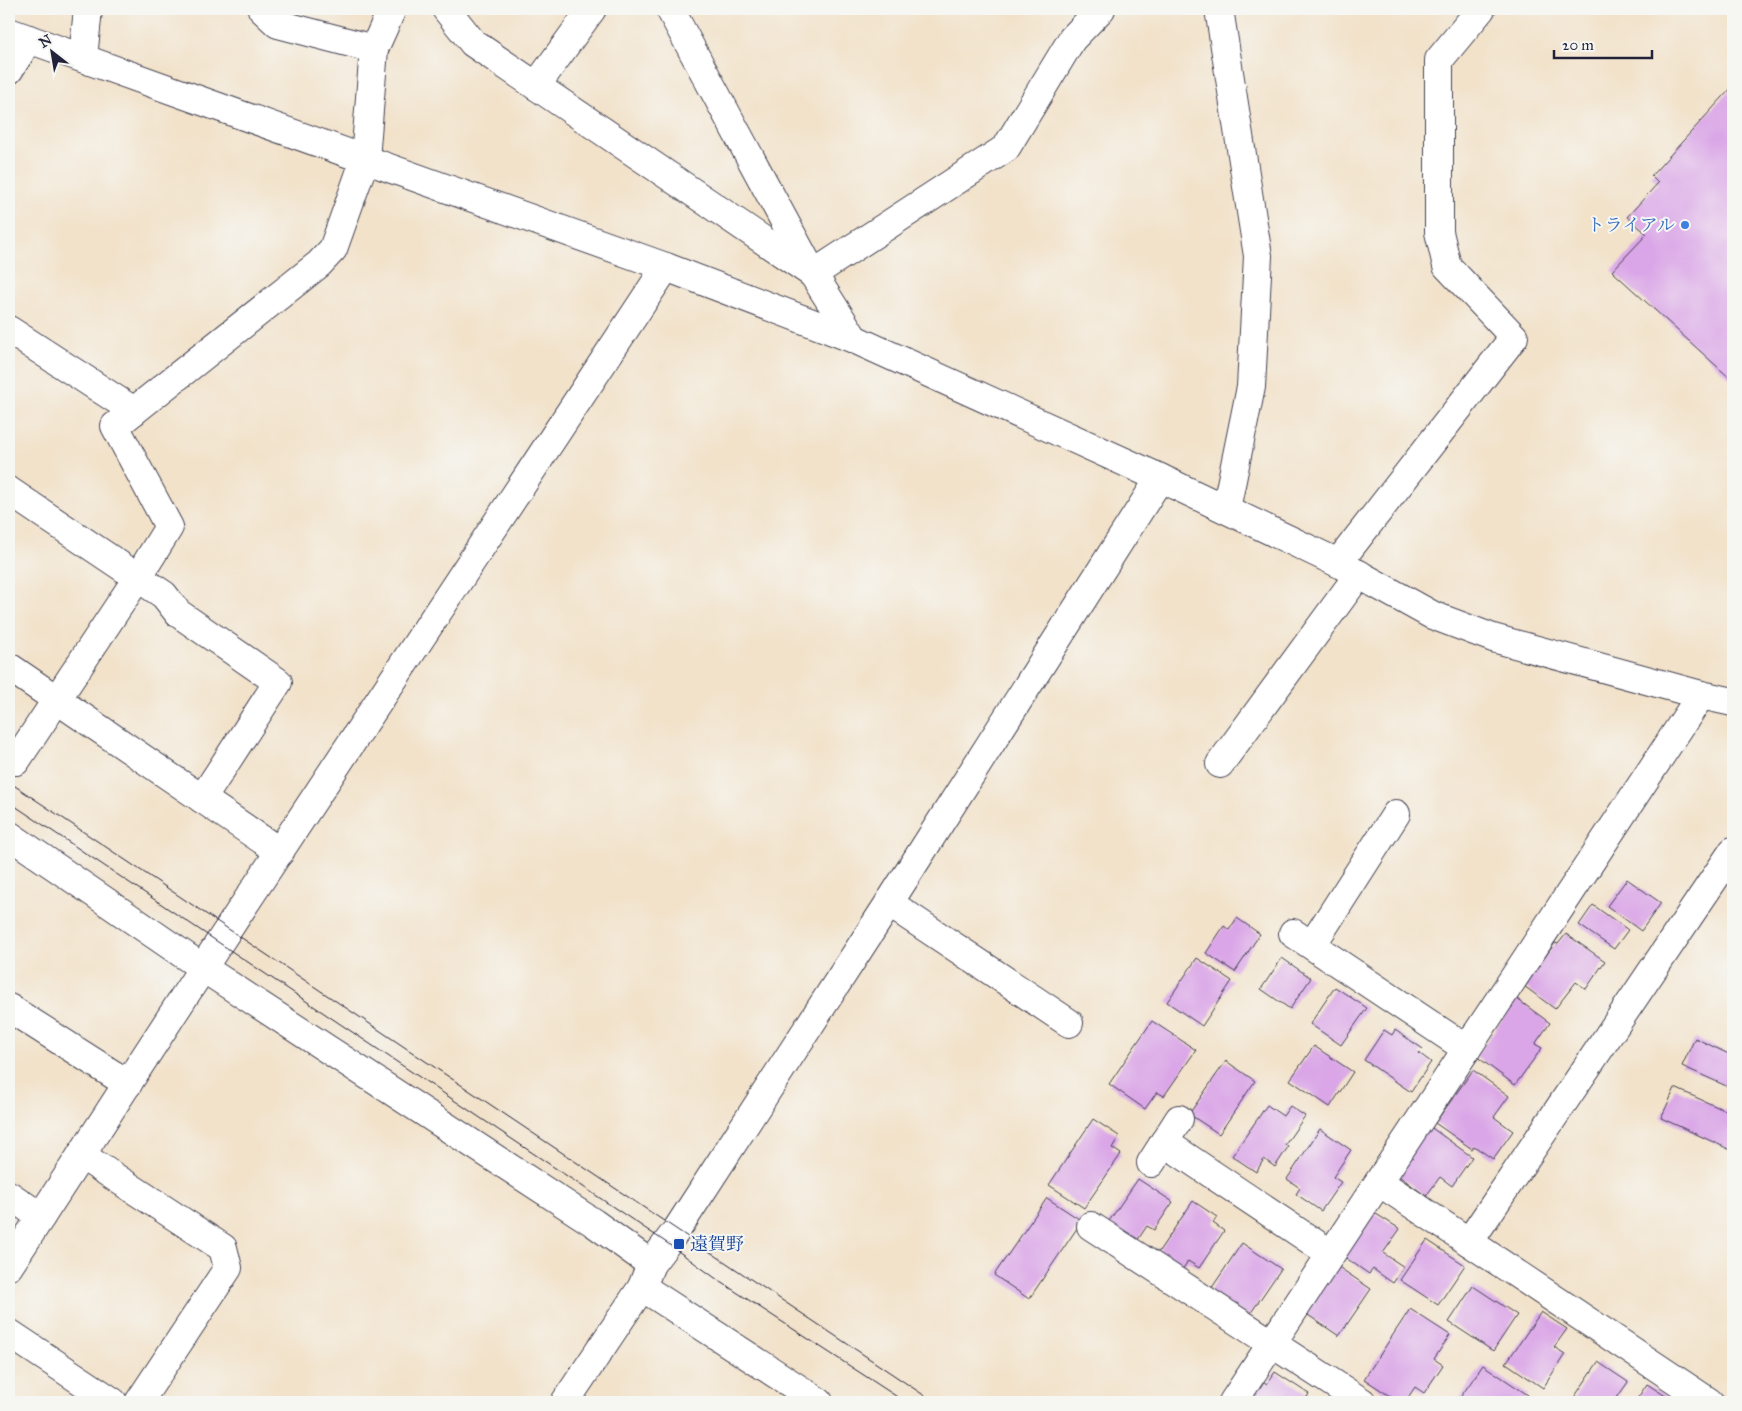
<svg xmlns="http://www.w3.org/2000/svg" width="1742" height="1411" font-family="'IM FELL Great Primer','Noto Serif JP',serif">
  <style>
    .building { fill: #daa6e7 }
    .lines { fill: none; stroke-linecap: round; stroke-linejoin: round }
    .minor-casing { stroke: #413f50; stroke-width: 30 }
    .minor { stroke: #fff; stroke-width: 28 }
    .tram { stroke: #22223b; stroke-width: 1 }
    .shop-dot { fill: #3f7fe0; stroke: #f6f6f2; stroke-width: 2 }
    .transit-dot { fill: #1a4fb4; stroke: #f6f6f2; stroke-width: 2 }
    .labels { text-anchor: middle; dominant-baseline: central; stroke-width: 4; stroke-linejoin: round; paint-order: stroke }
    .shop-label { font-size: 18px; fill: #366cbe; stroke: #f6f6f2; text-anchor: end }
    .transit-label { font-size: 18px; fill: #164399; stroke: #f6f6f2; text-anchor: start }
  </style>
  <rect width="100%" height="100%" fill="#f6f6f2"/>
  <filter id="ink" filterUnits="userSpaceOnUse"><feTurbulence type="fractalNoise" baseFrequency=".02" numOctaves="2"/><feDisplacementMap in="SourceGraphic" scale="10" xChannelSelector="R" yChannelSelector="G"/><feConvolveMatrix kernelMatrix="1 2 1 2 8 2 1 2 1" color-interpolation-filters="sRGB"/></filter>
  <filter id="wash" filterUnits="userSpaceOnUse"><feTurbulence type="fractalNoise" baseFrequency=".0096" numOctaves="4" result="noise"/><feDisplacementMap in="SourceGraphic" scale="20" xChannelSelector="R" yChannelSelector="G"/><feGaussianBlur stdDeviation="1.12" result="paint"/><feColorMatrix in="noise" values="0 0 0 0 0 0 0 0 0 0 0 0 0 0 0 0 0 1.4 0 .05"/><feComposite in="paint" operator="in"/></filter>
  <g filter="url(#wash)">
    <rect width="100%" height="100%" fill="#f2e2ca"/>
    <g id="blocks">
      <!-- building -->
      <g class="building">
        <polygon points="1733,86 1733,381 1612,271 1647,234 1627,217 1658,183 1651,176"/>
        <polygon points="1627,879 1661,903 1641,931 1607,906"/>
        <polygon points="1593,905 1628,930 1614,949 1579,925"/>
        <polygon points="1237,918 1260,934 1235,972 1206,953 1224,926 1229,930"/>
        <polygon points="1566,934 1605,961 1586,989 1576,982 1555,1009 1524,986 1555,943 1558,944"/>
        <polygon points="1197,958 1232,981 1202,1026 1167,1002"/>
        <polygon points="1282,958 1311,978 1290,1009 1261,989"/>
        <polygon points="1335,987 1367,1008 1341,1045 1310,1024"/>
        <polygon points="1517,999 1550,1023 1535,1044 1542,1048 1515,1085 1476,1056"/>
        <polygon points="1152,1021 1196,1050 1164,1096 1157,1092 1145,1109 1109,1084"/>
        <polygon points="1384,1030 1392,1035 1395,1030 1423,1049 1419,1053 1431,1062 1411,1092 1364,1060"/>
        <polygon points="1695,1038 1733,1056 1733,1089 1682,1066"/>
        <polygon points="1314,1046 1353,1072 1330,1107 1290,1080"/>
        <polygon points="1226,1061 1255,1081 1219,1134 1189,1114"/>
        <polygon points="1473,1070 1509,1096 1494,1117 1513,1131 1493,1159 1474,1146 1472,1149 1435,1123"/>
        <polygon points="1675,1088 1733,1114 1733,1151 1661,1118"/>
        <polygon points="1267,1105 1283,1116 1290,1106 1305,1116 1285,1145 1288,1147 1275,1167 1264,1159 1256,1172 1232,1156"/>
        <polygon points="1093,1119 1119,1136 1112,1148 1121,1154 1084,1208 1049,1185"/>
        <polygon points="1429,1126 1472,1157 1452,1186 1440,1177 1426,1196 1395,1173"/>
        <polygon points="1320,1129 1351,1150 1333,1177 1341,1182 1321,1211 1296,1194 1300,1188 1287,1179"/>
        <polygon points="1138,1179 1173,1202 1154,1230 1147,1226 1135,1244 1107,1224"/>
        <polygon points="1047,1198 1082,1221 1029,1299 994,1275"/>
        <polygon points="1193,1201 1217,1217 1213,1223 1224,1231 1199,1268 1188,1261 1182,1270 1157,1254"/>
        <polygon points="1373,1212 1400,1229 1383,1253 1404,1267 1393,1283 1373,1269 1369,1274 1343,1256"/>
        <polygon points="1427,1240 1465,1265 1438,1305 1400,1280"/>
        <polygon points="1242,1243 1281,1269 1248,1317 1209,1292"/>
        <polygon points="1337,1266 1371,1289 1339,1336 1305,1313"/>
        <polygon points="1473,1286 1517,1315 1493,1351 1449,1322"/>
        <polygon points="1410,1309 1450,1335 1434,1359 1443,1365 1424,1393 1415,1387 1405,1402 1399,1402 1364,1379"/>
        <polygon points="1541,1312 1567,1329 1554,1347 1565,1354 1543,1388 1506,1363"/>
        <polygon points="1598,1362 1628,1382 1614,1402 1571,1402"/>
        <polygon points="1483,1365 1528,1395 1523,1402 1457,1402"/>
        <polygon points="1275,1372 1309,1394 1304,1402 1245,1402 1260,1379 1267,1384"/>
        <polygon points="1647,1384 1675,1402 1635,1402"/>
      </g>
    </g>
  </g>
  <g filter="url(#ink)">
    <use href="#blocks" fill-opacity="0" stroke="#413f50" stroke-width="1"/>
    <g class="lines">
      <defs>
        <g id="minor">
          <polyline points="262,9 278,24 374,49"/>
          <polyline points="446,9 473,43 813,274"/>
          <polyline points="670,9 813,274 854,339"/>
          <polyline points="1219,9 1258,256 1251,387 1226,509"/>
          <polyline points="9,32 666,267 854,339 1160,478 1338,563 1432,615 1493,638 1701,695 1733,702"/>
          <polyline points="83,58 88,9"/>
          <polyline points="9,70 29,39"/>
          <polyline points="536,86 592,9"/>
          <polyline points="813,274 1006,148 1072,39 1101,9"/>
          <polyline points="9,330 134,411"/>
          <polyline points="9,491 164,595 178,613 278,682 202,799"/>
          <polyline points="1338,563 1514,337 1447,266 1439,232 1439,60 1481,9"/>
          <polyline points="9,667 280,852"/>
          <polyline points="16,761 138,577 169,527 115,426 319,264 333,249 365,159 374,49 392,9"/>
          <polyline points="1220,764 1359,574"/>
          <polyline points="9,835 203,968 594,1223 651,1264"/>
          <polyline points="889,903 1069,1023"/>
          <polyline points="1293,933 1467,1049"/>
          <polyline points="1312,945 1396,814"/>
          <polyline points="9,1008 128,1084"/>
          <polyline points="1164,1142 1331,1254"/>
          <polyline points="81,1155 223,1248 228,1268 139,1402"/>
          <polyline points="1151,1163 1179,1119"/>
          <polyline points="1379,1182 1709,1402"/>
          <polyline points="9,1195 41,1217"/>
          <polyline points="1091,1226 1362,1402"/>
          <polyline points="1469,1242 1733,851"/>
          <polyline points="9,1266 219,943 666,267"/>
          <polyline points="642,1287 819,1402"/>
          <polyline points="9,1333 113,1402"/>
          <polyline points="565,1402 642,1287 651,1264 676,1231 889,903 1160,478"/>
          <polyline points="1233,1402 1701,695"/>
        </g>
      </defs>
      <!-- minor casing -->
      <use href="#minor" class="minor-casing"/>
      <!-- minor -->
      <use href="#minor" class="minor"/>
      <!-- tram -->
      <g class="tram">
        <polyline points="9,782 934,1402"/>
        <polyline points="9,802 667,1243 718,1280 905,1402"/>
      </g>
    </g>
  </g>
  <!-- markers -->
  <circle class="shop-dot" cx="1685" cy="225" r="5"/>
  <rect class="transit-dot" x="673" y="1238" width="12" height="12" rx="2.5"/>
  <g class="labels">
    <!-- shop labels -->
    <g class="shop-label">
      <text x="1675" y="225">トライアル</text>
    </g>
    <!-- transit labels -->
    <g class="transit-label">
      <text x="690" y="1244">遠賀野</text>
    </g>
  </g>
  <!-- margin -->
  <rect width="1742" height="1411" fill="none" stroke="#f6f6f2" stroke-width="30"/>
  <!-- north arrow -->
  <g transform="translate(52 52) rotate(329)" stroke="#f6f6f2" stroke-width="4" paint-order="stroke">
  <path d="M0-4L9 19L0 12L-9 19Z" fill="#22223b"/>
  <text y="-8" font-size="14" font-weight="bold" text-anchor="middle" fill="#22223b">N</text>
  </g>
  <!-- scale -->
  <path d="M1554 50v8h98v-8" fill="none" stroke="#22223b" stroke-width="2.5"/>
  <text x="1562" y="50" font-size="15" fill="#22223b" stroke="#f6f6f2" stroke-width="4" paint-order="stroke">20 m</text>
</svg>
